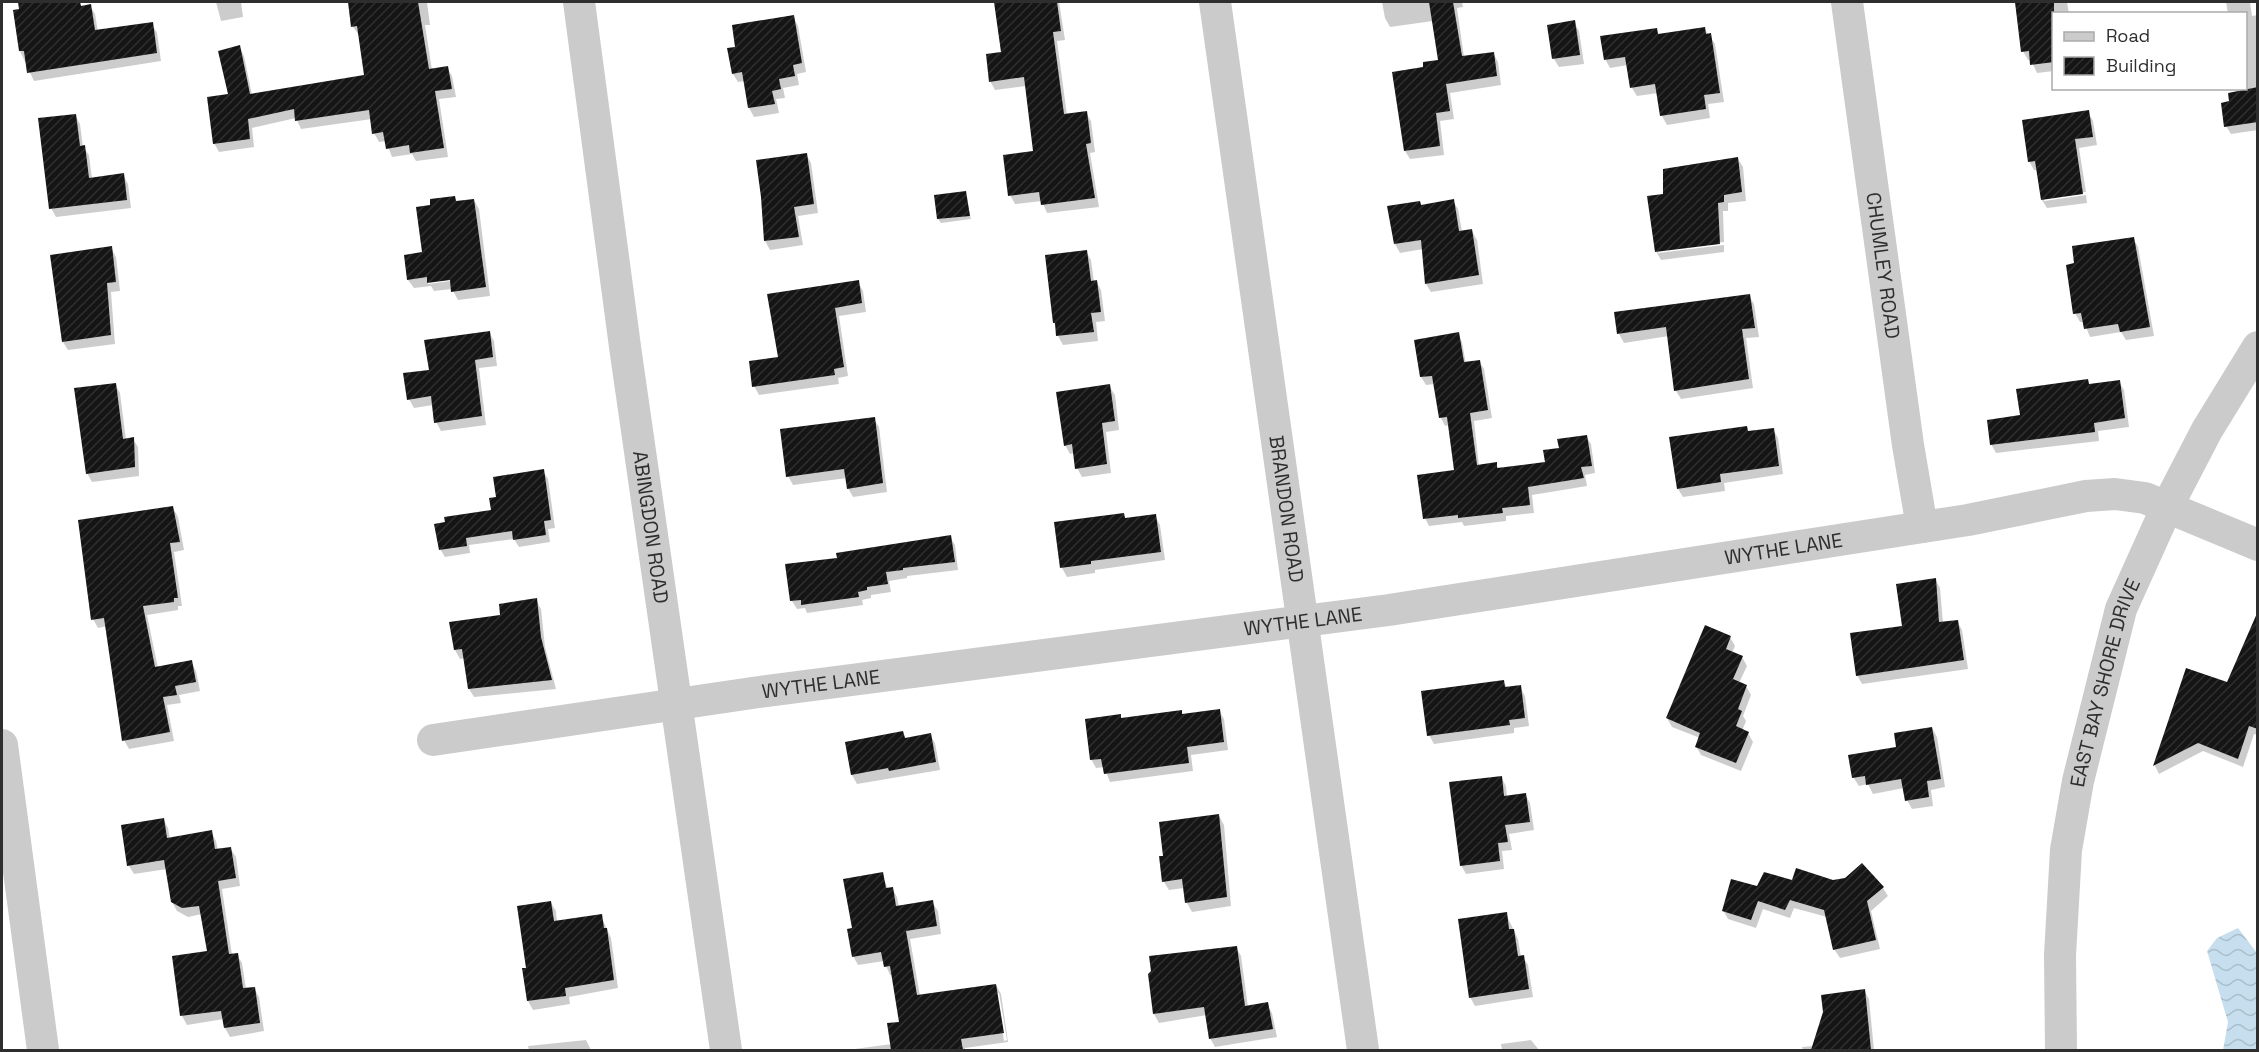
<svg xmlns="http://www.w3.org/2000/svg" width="2259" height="1052" font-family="'Space Grotesk',sans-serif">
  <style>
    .water { fill: url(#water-waves) }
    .shadow { fill: #0003; fill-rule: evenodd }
    .building { fill: url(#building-hatch) }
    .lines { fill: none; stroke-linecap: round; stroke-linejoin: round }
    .street { stroke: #cbcbcb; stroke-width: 32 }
    .labels { text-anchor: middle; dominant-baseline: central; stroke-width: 6; stroke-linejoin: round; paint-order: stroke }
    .street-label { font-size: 20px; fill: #2e2e2e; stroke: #fff }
  </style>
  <defs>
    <pattern id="water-waves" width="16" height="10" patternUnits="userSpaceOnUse" patternTransform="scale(1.5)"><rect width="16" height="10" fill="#c6deed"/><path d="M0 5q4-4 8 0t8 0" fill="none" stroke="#aabfcc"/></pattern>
    <pattern id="building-hatch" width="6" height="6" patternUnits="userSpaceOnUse" patternTransform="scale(1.5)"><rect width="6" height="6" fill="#151515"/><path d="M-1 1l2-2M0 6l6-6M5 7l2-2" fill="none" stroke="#2f2f2f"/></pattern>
  </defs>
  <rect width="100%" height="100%" fill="#fff"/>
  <!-- water -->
  <polygon class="water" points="2238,928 2257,953 2257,1050 2223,1050 2228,1022 2207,951 2217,938"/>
  <!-- shadow -->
  <g class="shadow">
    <polygon points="20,2 72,2 72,4 79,3 82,7 90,6 95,14 98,32 152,24 157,33 161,61 34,81 20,51"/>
    <polygon points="216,2 241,2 243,17 221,21"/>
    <polygon points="349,2 427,2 430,25 425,25 432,70 447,68 452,76 456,97 439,99 448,157 416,161 412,154 392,157 386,141 379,142 374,133 372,119 301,129 296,118 252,128 254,147 219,152 214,143 230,95 239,47 244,56 252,95 365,76 359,35 353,27"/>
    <polygon points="1010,2 1059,2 1065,40 1057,41 1067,115 1086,113 1091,121 1095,152 1090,153 1099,207 1047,213 1042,201 1015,204 1010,195 1035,152 1026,86 995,90 990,81 1014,30"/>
    <polygon points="1382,2 1462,2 1463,7 1457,8 1464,57 1493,53 1498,62 1501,85 1450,93 1454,119 1440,121 1444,155 1410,159 1405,151 1425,69 1439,61 1433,21 1390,27 1385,18"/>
    <polygon points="2015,2 2067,2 2069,14 2054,14 2054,71 2037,73 2031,60 2028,60 2023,51"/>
    <polygon points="2226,2 2250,2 2252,16 2258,15 2258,130 2231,134 2226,126 2231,103 2240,92 2240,88 2246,88 2246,14 2228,14"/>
    <polygon points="793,17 798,26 806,72 797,74 799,85 783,88 785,98 776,99 779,113 754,117 749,108 745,81 738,82 733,74"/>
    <polygon points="1574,22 1579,31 1584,64 1559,67 1554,59"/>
    <polygon points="1704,28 1715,44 1724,102 1708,104 1710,118 1667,125 1662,116 1658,93 1637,96 1632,88 1628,65 1610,68 1605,59 1656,29 1659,35"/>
    <polygon points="2088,112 2093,121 2097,145 2079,148 2086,192 2044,198 2044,201 2086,195 2087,203 2047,208 2042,200 2038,170 2034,170 2029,161"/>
    <polygon points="75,115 80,124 83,147 89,155 92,179 123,175 128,184 131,208 56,217 51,208"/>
    <polygon points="806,154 811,163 818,213 798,216 803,245 770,250 765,241 763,197"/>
    <polygon points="1738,159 1743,167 1746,201 1728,203 1728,211 1723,211 1724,242 1658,250 1658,253 1724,245 1724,252 1661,260 1656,251 1664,195"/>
    <polygon points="965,193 971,219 941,223 938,219"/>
    <path d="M 454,197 L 457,202 L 474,200 L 479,209 L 490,296 L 458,300 L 452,289 L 434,291 L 431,286 L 414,288 L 408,280 L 424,253 L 432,206 ZM 457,277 L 457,280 L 428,284 L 428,281 Z"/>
    <polygon points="1453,201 1458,209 1462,232 1472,231 1477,240 1483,284 1431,292 1426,284 1423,249 1400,253 1395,244 1388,208 1420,202 1422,206"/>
    <polygon points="2133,238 2138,247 2154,336 2126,340 2121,332 2090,337 2084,322 2080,322 2075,313"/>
    <polygon points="111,248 116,257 120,291 111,292 115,344 68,350 63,342"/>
    <polygon points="1086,251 1091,260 1094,282 1096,281 1101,290 1105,321 1096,322 1098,341 1063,345 1058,336 1054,322"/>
    <polygon points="858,282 863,291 866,312 839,316 848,376 838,378 839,384 759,395 754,386 779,358"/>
    <polygon points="1749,296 1754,304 1759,337 1746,338 1753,388 1681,399 1676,391 1669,336 1624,343 1619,334 1616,313"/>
    <polygon points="489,332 494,341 497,366 479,368 486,425 441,431 436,422 433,405 414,408 409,399 430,371"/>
    <polygon points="1458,334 1462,342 1466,364 1479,361 1484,369 1492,418 1474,421 1479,466 1496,464 1499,469 1546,463 1560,449 1586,436 1591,444 1595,473 1585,475 1587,486 1532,495 1534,513 1506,516 1506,521 1464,526 1462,522 1429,526 1425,518 1456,471 1449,425 1445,426 1441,418 1435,384 1426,385 1421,377 1416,341"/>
    <polygon points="2087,381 2090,386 2119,382 2124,390 2129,427 2098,431 2099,441 1996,453 1991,444 2022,416"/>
    <polygon points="115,384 120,393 126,440 133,439 138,447 139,476 92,482 87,473"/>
    <polygon points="1109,386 1115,395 1119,430 1106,432 1111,473 1082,477 1077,468 1075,453 1070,454 1065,445"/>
    <polygon points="874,419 879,427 887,492 853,497 848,488 847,478 793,485 788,476"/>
    <polygon points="1773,429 1778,438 1783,474 1724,483 1725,491 1683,497 1678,489 1749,433"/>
    <polygon points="543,471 548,479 555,528 548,529 550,542 519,547 514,539 469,545 470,553 445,557 440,549 493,511 498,498"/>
    <polygon points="173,508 178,517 184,550 174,552 182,606 178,606 178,610 147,615 158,668 191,662 196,671 200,691 179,695 181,703 167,705 174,741 129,749 124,740 107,626 98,628 93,619"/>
    <polygon points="1123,515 1126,520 1155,516 1160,525 1165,560 1095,570 1095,573 1067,577 1062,568 1056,524"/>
    <polygon points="950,537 955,545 958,570 907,576 907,578 889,581 891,592 871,595 871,598 862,600 863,605 807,613 805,608 797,609 792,601 787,566 839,559"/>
    <polygon points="1935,579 1940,588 1943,623 1957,621 1962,630 1968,669 1862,684 1857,675 1904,627"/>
    <polygon points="536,600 541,609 545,647 556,689 474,697 469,689 465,658 460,659 455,650 451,623 502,616"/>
    <polygon points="1730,637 1735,646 1732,653 1742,657 1747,666 1739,683 1746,686 1751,695 1743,716 1746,721 1742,731 1748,733 1753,742 1741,771 1701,755 1696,746 1700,738 1672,727 1667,718"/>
    <polygon points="2258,647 2258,735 2254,734 2243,767 2203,751 2159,774 2155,766 2187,670 2228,683"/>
    <polygon points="1503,681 1508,689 1520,687 1525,696 1529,726 1514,728 1514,733 1434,744 1429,735"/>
    <polygon points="1219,710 1224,719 1228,750 1191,755 1193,771 1110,782 1104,767 1096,768 1091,759 1120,716 1122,719 1181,711 1183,715"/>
    <polygon points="1932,728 1937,737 1945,787 1931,790 1933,806 1912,809 1907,800 1904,788 1873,794 1868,784 1859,786 1853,777"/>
    <polygon points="902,732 906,739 930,735 935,743 940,770 857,784 852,775 846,743"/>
    <polygon points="1501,777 1506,786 1507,797 1525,794 1530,803 1534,830 1509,834 1512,850 1502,851 1504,869 1466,874 1461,865"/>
    <polygon points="1219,816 1224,825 1231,906 1192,912 1187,903 1184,888 1169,890 1164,882 1165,857"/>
    <polygon points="163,819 168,828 170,839 211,832 216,841 218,850 230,848 236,857 240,886 222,889 232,955 237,955 242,963 246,989 254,988 259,997 264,1031 230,1037 225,1028 224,1019 187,1025 182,1016 174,958 208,953 202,914 188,917 177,911 172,902 167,869 134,874 129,866"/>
    <path d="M 882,874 L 888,889 L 892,888 L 897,897 L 899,908 L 932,902 L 938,911 L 941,934 L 910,939 L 920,996 L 996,985 L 1001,994 L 1008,1042 L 965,1048 L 965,1050 L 847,1050 L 892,1044 L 900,1023 L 893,975 L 890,975 L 884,961 L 858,965 L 853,956 L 854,930 ZM 996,993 L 999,993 L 1007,1040 L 1004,1041 Z"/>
    <polygon points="1794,881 1883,888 1888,896 1871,911 1880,949 1840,958 1834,949 1827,917 1794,908 1790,918 1763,909 1756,928 1728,919 1723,910 1758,887"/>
    <polygon points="551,903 556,911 557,922 601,916 611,938 618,988 569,997 570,1004 533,1010 528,1001 528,969"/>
    <polygon points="1506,914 1518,939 1521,957 1523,957 1528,965 1533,997 1475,1006 1470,997"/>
    <polygon points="1236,947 1241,956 1248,1007 1267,1004 1272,1013 1277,1037 1215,1047 1210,1038 1207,1015 1159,1023 1154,1014"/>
    <polygon points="1864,990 1869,999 1874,1050 1803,1050 1802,1047 1814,1046"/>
    <polygon points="586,1040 591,1050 529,1050 528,1046"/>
    <polygon points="1531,1040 1539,1050 1502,1050 1501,1044"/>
  </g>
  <!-- building -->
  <g class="building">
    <polygon points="18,2 80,2 81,6 91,4 95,30 153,22 157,53 27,73 24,51 19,51 13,10 19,9"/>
    <polygon points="348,2 418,2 429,69 448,66 452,89 435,91 444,148 410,153 409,145 386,149 383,132 372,134 369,110 295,121 294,109 248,119 250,139 213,144 207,97 228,94 218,51 240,45 250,94 364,75 357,26 351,27"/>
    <polygon points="994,2 1057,2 1061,31 1053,32 1064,114 1087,111 1091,143 1086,144 1095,198 1041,205 1039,192 1008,196 1003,155 1033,151 1024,77 989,82 986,54 1001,52"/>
    <polygon points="1429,2 1453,2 1462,56 1494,52 1497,76 1446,84 1450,111 1436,113 1440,146 1404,151 1392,72 1423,67 1423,62 1438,60"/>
    <polygon points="2015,2 2054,2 2054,62 2030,65 2029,51 2021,52"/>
    <polygon points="794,15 802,63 793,65 795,76 779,79 781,89 772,91 775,104 748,108 742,72 732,74 727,48 735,47 732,25"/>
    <polygon points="1575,20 1580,55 1552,59 1547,25"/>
    <polygon points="1705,27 1706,34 1711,33 1720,93 1704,95 1706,109 1660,116 1655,84 1630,88 1625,57 1604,60 1600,36 1657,28 1658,34"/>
    <polygon points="2258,87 2258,122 2224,127 2221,103 2229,101 2228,93"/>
    <polygon points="2089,110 2093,137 2075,139 2083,194 2041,200 2035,161 2028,162 2022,120"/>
    <polygon points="76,114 80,146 85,145 89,178 124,173 127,200 49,209 38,118"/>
    <polygon points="807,153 814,204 794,207 799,237 764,241 761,197 756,160"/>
    <polygon points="1738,157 1742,192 1724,195 1724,202 1718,203 1720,244 1655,252 1647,196 1663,194 1663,169"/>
    <polygon points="966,191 970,216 937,219 934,195"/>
    <polygon points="455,196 456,201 474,199 486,287 451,292 450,280 427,283 427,277 407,280 404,255 422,252 416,207 430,205 430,199"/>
    <polygon points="1454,199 1459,231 1472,229 1479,275 1425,284 1421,240 1394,244 1387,206 1420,201 1421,205"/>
    <polygon points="2134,237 2150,327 2120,332 2118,324 2084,329 2081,313 2073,314 2066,265 2074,263 2072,246"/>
    <polygon points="112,246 116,282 107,283 111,335 62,342 50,255"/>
    <polygon points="1087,250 1091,281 1097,280 1101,312 1091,313 1094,332 1056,336 1055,323 1053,323 1045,255"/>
    <polygon points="859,280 862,303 835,308 844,367 834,369 835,375 752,387 749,361 778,357 767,294"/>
    <polygon points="1750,294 1755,328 1742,329 1749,379 1674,391 1666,327 1617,334 1614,312"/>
    <polygon points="490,331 493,357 475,360 482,416 434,423 431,396 407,400 403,373 429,370 424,340"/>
    <polygon points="1459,332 1464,362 1480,360 1488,410 1470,413 1477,465 1497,462 1497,468 1545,462 1543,450 1559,448 1557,439 1587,435 1592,466 1581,467 1584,478 1528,487 1530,505 1502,508 1503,513 1458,518 1458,515 1423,519 1417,475 1454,470 1447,417 1439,418 1432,376 1420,377 1414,340"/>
    <polygon points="2088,379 2089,384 2120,380 2125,418 2094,423 2095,432 1990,445 1987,420 2020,415 2016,389"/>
    <polygon points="116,383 123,439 134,437 135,467 86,474 74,388"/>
    <polygon points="1110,384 1115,421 1102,423 1107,464 1075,469 1072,444 1064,446 1056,392"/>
    <polygon points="875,417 883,483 847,489 844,469 786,477 780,429"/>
    <polygon points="1747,426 1748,431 1774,428 1779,466 1720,474 1721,482 1677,489 1669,437"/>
    <polygon points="544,469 551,520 544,521 546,535 513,540 512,531 466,538 467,546 439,550 434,524 445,522 444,517 491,510 489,498 496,497 493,477"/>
    <polygon points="173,506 180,542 170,543 178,598 174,598 174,602 143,606 155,667 192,660 196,682 175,686 177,695 163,697 170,732 122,741 104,618 91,620 78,520"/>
    <polygon points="1124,513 1125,518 1156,514 1161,552 1091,561 1091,564 1060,568 1054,522"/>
    <polygon points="951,535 955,562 903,568 903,570 886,572 888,584 867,587 867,590 858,592 859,597 801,605 801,600 790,601 785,564 837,558 836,553"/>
    <polygon points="1936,578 1939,622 1958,620 1964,660 1856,676 1850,633 1902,626 1896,584"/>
    <polygon points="537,598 541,637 552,680 468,689 462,649 454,650 449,622 500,615 499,604"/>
    <polygon points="2258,611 2258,729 2249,726 2238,759 2198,743 2153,766 2186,668 2227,682"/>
    <polygon points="1705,625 1731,636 1726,649 1743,656 1733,679 1747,685 1738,709 1742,711 1736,726 1749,732 1736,763 1695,747 1700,733 1666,718"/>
    <polygon points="1504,680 1505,687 1521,685 1525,718 1509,720 1510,725 1427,736 1421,691"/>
    <polygon points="1220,709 1224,742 1187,747 1189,763 1104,774 1101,759 1090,760 1085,719 1121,714 1121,718 1182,710 1182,714"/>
    <polygon points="1932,727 1941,779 1927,781 1929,797 1905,801 1901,779 1866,785 1865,776 1852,778 1848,755 1896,747 1894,733"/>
    <polygon points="903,731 905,738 931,733 936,762 889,771 888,768 851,775 845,742"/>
    <polygon points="1502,776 1504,796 1526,793 1530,822 1505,825 1508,842 1498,843 1500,861 1460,866 1449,782"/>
    <polygon points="1219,814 1227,897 1185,903 1182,879 1162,882 1159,856 1163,856 1159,822"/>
    <polygon points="164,818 167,838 212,830 215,849 231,847 236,878 218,881 229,954 238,953 243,988 255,987 260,1023 224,1028 221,1011 180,1016 172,956 207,951 199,906 182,908 171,902 164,860 127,866 121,825"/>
    <polygon points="1862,863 1884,887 1867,901 1876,940 1833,950 1824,910 1790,900 1785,910 1758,901 1751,920 1722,911 1731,879 1757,886 1764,872 1792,880 1796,868 1833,880 1845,878"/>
    <polygon points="883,872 886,888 893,887 896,906 933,900 937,926 906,931 917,995 996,984 1004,1033 961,1039 963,1050 891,1050 887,1023 899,1022 890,966 884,967 881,952 852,957 847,929 852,928 843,879"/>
    <polygon points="551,901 554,921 602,914 604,928 607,928 614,980 565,988 566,996 527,1001 522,968 526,968 517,906"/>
    <polygon points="1507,912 1509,929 1514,929 1518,956 1524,955 1529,989 1469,998 1458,919"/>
    <polygon points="1237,946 1245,1006 1268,1002 1273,1029 1209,1039 1204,1007 1153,1014 1148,974 1151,971 1149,956"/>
    <polygon points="1865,989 1871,1050 1811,1050 1823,1012 1821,995"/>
  </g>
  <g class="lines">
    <!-- street -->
    <g class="street">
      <path id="s1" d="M 579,2 L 626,354 L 726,1050"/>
      <path id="s2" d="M 1215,2 L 1363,1050"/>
      <path id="s3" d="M 1847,2 L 1908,445 L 1922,527"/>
      <path id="s4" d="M 433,740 L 759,692 L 1389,610 L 1968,520 L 2086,496 L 2115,494 L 2145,498 L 2258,545"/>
      <polyline points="2,745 43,1050"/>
      <path id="s5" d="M 2061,1050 L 2060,955 L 2066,850 L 2078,781 L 2121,609 L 2167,507 L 2207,430 L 2258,347"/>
    </g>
  </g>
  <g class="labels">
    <!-- street labels -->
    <g class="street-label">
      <text stroke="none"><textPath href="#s3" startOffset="266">CHUMLEY ROAD</textPath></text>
      <text stroke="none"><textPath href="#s2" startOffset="512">BRANDON ROAD</textPath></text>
      <text stroke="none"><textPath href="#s1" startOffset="530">ABINGDON ROAD</textPath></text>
      <text stroke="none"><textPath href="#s4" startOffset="1364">WYTHE LANE</textPath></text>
      <text stroke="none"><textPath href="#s4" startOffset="878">WYTHE LANE</textPath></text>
      <text stroke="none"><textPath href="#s4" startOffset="392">WYTHE LANE</textPath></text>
      <text stroke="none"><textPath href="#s5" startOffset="372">EAST BAY SHORE DRIVE</textPath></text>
    </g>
  </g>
  <!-- border -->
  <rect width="2259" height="1052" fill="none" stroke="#2e2e2e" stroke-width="6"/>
  <!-- legend -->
  <rect x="2052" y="12" width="195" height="78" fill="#ffffff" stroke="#ababab" stroke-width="1.5"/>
  <rect x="2064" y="32" width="30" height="9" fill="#cbcbcb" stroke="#ababab" stroke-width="1.5"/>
  <text x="2106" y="42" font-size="18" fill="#2e2e2e">Road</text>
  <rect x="2064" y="57" width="30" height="18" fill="url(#building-hatch)" stroke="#ababab" stroke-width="1.5"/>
  <text x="2106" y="72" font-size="18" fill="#2e2e2e">Building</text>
</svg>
